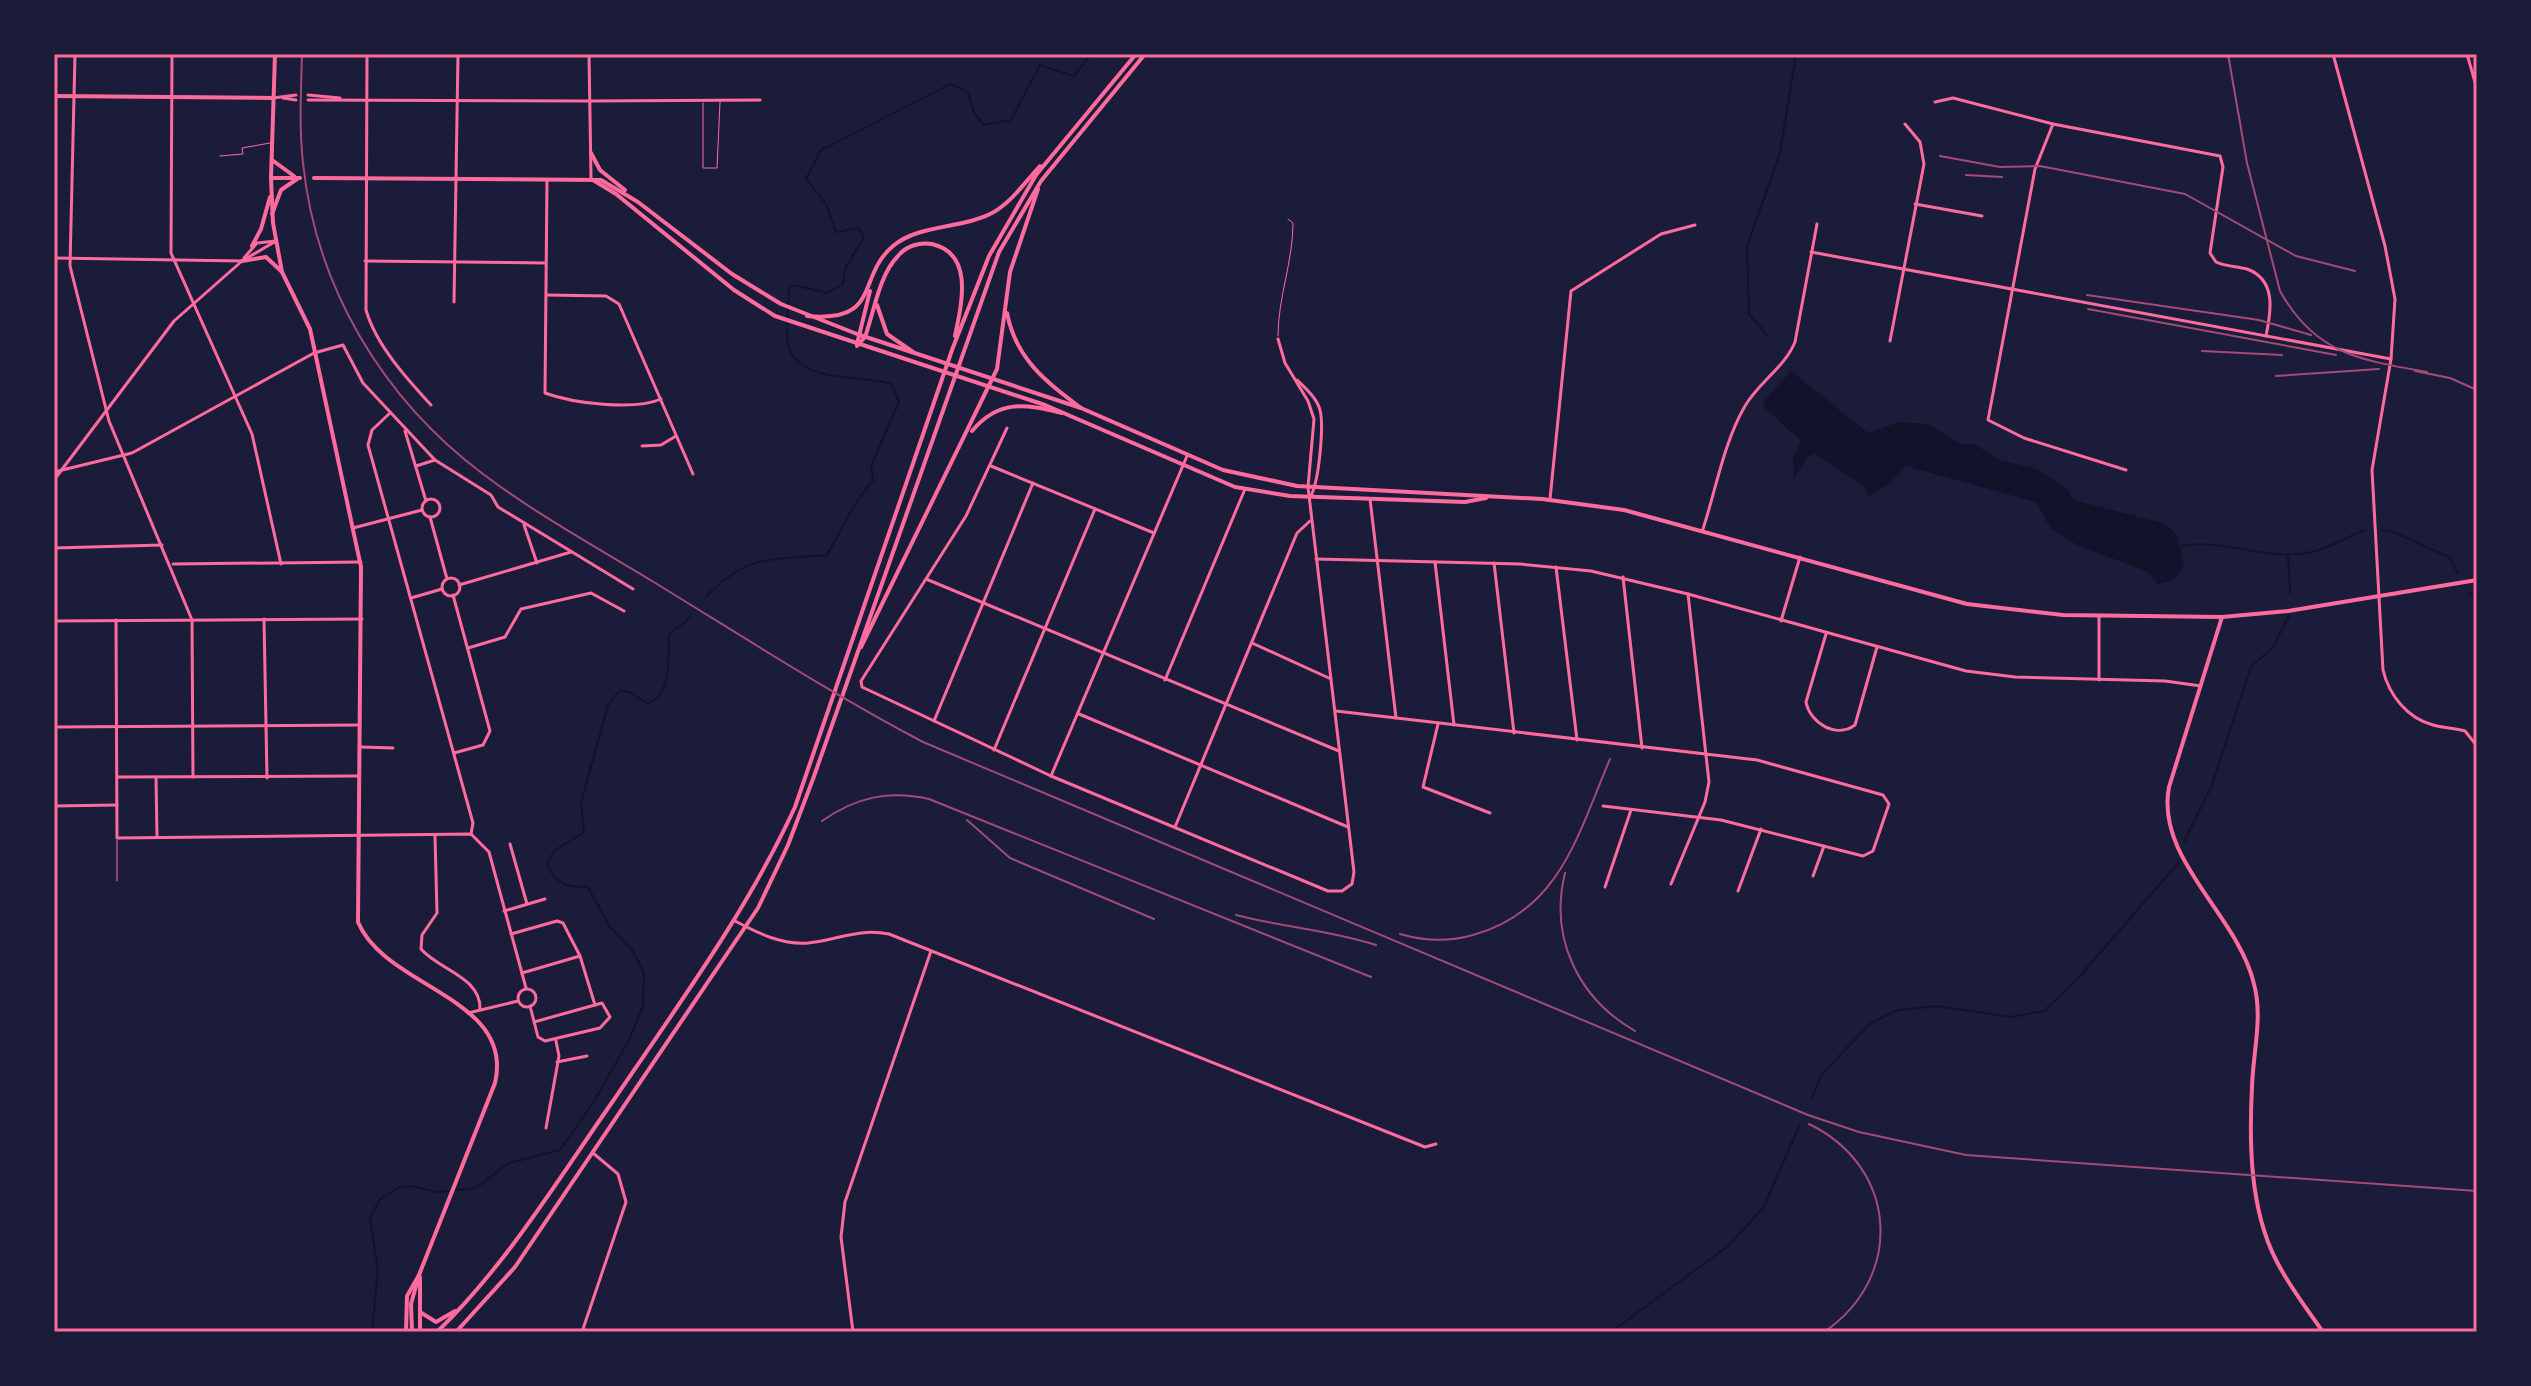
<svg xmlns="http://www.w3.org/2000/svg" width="2531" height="1386" font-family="'Work Sans',sans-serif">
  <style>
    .water { fill: #12122b }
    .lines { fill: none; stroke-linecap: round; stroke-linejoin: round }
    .stream { stroke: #12122b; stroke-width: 2 }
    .service { stroke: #ff6b9d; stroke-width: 1 }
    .minor { stroke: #ff6b9d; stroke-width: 3 }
    .tertiary { stroke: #ff6b9d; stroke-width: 3 }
    .secondary { stroke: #ff6b9d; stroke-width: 4 }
    .primary { stroke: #ff6b9d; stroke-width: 4 }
    .trunk { stroke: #ff6b9d; stroke-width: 4 }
    .rail { stroke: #a44b75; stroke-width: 2 }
    .neatline { fill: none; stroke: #ff6b9d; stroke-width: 3 }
  </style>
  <rect width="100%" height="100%" fill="#1b1b3a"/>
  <!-- water -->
  <polygon class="water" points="1791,371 1868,433 1899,422 1928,424 1962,445 1974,444 2000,460 2037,469 2068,490 2073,500 2166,524 2178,537 2184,564 2174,580 2158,584 2148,572 2077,545 2051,529 2036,502 1906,466 1890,483 1868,497 1864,486 1815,454 1809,456 1794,478 1793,458 1801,441 1765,408 1763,402"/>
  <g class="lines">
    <!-- stream -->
    <g class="stream">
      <polyline points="787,324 789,289 794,285 827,293 843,284 845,269 864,237 858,228 836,232 826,204 806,179 821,150 951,84 968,92 974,113 984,125 1011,120 1040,65 1074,76 1091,54"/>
      <polyline points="1768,336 1749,314 1747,246 1780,153 1796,54"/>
      <polyline points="2382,530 2391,531 2449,557 2458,573"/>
      <path d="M 2181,546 C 2224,538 2268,562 2312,552 C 2329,548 2348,537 2364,530"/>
      <polyline points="2288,555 2290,593"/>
      <polyline points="2469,593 2477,597"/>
      <path d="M 705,598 C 746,554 770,560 827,555 C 844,526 851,506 873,480 L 871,466 L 899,402 L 891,384 C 854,372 784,387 787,329"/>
      <polyline points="2184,842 2212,785 2251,667 2273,647 2289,616"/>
      <polyline points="1811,1099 1822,1074 1871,1023 1898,1010 1937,1006 2011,1017 2044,1011 2080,976 2180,861"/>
      <path d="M 372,1332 L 378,1270 L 370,1218 L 380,1199 L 399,1187 L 411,1186 L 437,1192 L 476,1188 L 509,1163 L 560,1150 L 593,1103 L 629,1040 L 643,1006 L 644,973 L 633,951 L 609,926 L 588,887 C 567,888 557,884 547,865 L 554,851 L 584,832 L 581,803 L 608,705 L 619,691 L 629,692 L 648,704 C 674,691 667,658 669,634 L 690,618"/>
      <polyline points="1611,1332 1728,1246 1764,1207 1800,1124"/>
    </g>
    <!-- service -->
    <g class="service">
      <polyline points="703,103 703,168 717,168 720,102"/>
      <polyline points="220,156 243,154 242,148 270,143"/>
      <path d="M 1278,336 C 1278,297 1293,262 1293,223 L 1288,219"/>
      <polyline points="117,840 117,881"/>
    </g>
    <!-- minor -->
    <g class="minor">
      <polyline points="75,54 70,266 109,421 192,620 193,777"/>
      <polyline points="172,54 171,253 252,434 281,564"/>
      <path d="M 367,54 L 366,310 C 376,345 407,379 431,405"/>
      <path d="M 2333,54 L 2385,246 L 2395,299 L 2391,359 L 2372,470 L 2383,670 C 2389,695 2407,718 2433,725 C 2443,728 2454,728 2465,731 L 2477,746"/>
      <polyline points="2467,54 2477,89"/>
      <polyline points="591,101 760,100"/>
      <path d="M 1935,102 L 1953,98 L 2053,124 L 2220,156 L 2223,167 L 2210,253 L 2216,262 C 2226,267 2237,266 2247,269 C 2277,280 2271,312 2266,336"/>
      <polyline points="2053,124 2035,169 1988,420 2024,438 2126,470"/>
      <path d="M 547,180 L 545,393 C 572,403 634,411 661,399"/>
      <polyline points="1915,204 1982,216"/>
      <polyline points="1811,252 2391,359"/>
      <polyline points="365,261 545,263"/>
      <polyline points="547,295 606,296 619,304 693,474"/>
      <polyline points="454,302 458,54"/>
      <polyline points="1890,341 1924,164 1920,142 1905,124"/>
      <path d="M 1297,380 C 1305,388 1317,398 1320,410 C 1324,426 1319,484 1310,497"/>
      <polyline points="390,413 372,430 368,445 473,823 471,834"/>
      <polyline points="1007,428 966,516 861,681 862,687 1051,776 1328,891 1342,891 1352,884 1354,872 1308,487 1314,419 1308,401 1285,363 1278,339"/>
      <polyline points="405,431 426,501"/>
      <polyline points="642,446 661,445 676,436"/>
      <polyline points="416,466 435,460"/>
      <polyline points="991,466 1154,533"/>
      <polyline points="54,472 132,453 314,353 343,345 363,383 435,460 491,495 498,507 633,589"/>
      <polyline points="1370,499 1396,718"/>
      <polyline points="1550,499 1571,291 1661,234 1695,225"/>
      <circle cx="431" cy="508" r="9"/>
      <polyline points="430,517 447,579"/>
      <polyline points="524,525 537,563"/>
      <polyline points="353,528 422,510"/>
      <path d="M 1703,529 C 1716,489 1724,442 1745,406 C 1759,382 1785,367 1795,342 L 1817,224"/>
      <polyline points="54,548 162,545"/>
      <polyline points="1316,559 1520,564 1591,571 1688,594 1966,671 2015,677 2165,681 2201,686"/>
      <polyline points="1435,562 1454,725"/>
      <polyline points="1494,563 1514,733"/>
      <polyline points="173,564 361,562"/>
      <polyline points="1556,567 1577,740"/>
      <polyline points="1623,577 1642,748"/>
      <circle cx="451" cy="587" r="9"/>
      <polyline points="926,579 1339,751"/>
      <polyline points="459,585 571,552"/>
      <polyline points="453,595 490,731 483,745 454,753"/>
      <polyline points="411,598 442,589"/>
      <polyline points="264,619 267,778"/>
      <polyline points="116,620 117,838 471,834 489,852 526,988"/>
      <polyline points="54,621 362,619"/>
      <polyline points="1781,621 1800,557"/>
      <path d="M 1826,634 L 1806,702 C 1810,723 1836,739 1855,725 L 1877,647"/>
      <polyline points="1252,643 1331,679"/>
      <polyline points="468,648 505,637 521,609 591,593 624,611"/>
      <polyline points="1165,680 1245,489"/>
      <polyline points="2099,680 2099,616"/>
      <polyline points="1336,711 1757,760 1883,795 1889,804 1873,851 1863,856 1721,820 1603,806"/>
      <polyline points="1079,714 1348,827"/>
      <polyline points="934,721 1033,483"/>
      <polyline points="1438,724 1423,787 1490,813"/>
      <polyline points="361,747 393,748"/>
      <polyline points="994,750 1095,509"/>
      <polyline points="1051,776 1187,456"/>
      <polyline points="118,777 358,776"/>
      <polyline points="156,778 157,837"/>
      <polyline points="54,806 117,805"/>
      <polyline points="1175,827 1297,533 1310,521"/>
      <path d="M 435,836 L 437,913 L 422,935 L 421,949 C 439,970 481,977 480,1009"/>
      <polyline points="510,844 527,904"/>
      <polyline points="1813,876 1824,846"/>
      <polyline points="1671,884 1705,802 1709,782 1688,594"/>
      <polyline points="1605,887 1631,810"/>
      <polyline points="1738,891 1761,829"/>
      <polyline points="504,911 545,899"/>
      <path d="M 735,921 C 758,933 781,945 808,943 C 837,940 858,928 889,934 L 1425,1147 L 1436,1144"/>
      <polyline points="511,934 557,921 563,923 580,956 595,1005"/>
      <polyline points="522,973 580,956"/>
      <circle cx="527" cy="998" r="9"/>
      <polyline points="530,1006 538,1037 545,1041 600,1028 610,1017 602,1003 534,1022"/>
      <polyline points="468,1013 518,1001"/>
      <polyline points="557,1062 587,1056"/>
      <polyline points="546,1128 559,1056 556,1041"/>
      <polyline points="582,1332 626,1202 618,1174 593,1153"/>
      <polyline points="853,1332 841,1237 845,1202 931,951"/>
    </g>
    <!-- tertiary -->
    <g class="tertiary">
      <polyline points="589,54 591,178"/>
      <polyline points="308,95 340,98"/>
      <polyline points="273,98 296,95"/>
      <polyline points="283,98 296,100"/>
      <polyline points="308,100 591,101"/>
      <polyline points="54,258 242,261"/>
      <polyline points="244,258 257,243 276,241"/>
      <polyline points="54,480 174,321 242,261 276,241"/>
      <polyline points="54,727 360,725"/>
    </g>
    <!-- secondary -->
    <g class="secondary">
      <path d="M 271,178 L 273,223 L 282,272 L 310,329 L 361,567 L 358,922 C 385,988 515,997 495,1083 L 419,1275 L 411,1304 L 412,1332"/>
      <polyline points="252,246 261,229 270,197"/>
      <polyline points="242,261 266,257 281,271"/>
      <path d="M 2222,617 L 2169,787 C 2155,859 2238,915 2254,984 C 2263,1018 2253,1052 2252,1087 C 2249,1144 2250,1209 2276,1260 C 2289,1286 2307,1309 2323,1332"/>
      <polyline points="420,1277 420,1332"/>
    </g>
    <!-- primary -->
    <g class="primary">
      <polyline points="275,54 271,178 300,178"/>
      <polyline points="54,96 273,98"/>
      <polyline points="591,153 600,170 625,190"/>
      <polyline points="272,160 294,176"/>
      <polyline points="314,178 601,180 638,202 732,274 781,304 857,334 1081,408 1223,470 1297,486 1542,499 1624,510 1967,604 2063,615 2222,617 2288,611 2477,580"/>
      <polyline points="593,180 616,194 734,290 775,316 1045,405 1235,487 1290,496 1465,502 1486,498"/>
      <polyline points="272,214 281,190 297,179"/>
    </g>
    <!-- trunk -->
    <g class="trunk">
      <polyline points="877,305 887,334 913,352"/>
      <path d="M 1007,313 C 1016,359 1045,381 1081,408"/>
      <path d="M 807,316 C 882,323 856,277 893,246 C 919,224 962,229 992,213 C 1011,203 1025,182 1040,166"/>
      <polyline points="857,344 870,291"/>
      <path d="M 857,346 L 865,337 C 874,312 879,275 898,256 C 906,246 919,242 932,244 C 975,254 961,306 955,336"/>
      <path d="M 972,431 C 999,399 1025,404 1062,413"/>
      <polyline points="861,647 997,369 1010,272 1038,189"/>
      <polyline points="420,1312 436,1322 455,1311"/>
      <polyline points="406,1332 407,1296 419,1275"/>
      <path d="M 437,1332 C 507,1264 557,1181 613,1101 C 678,1005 746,913 795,807 L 952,350 L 989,256 L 1036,175 L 1136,54"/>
      <polyline points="456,1332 515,1267 758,908 788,845 813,779 999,252 1041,181 1145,54"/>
    </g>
    <!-- rail -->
    <g class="rail">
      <path d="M 302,54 C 301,90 299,127 303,163 C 316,288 383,399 483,474 C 536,514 596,547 652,581 C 742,636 830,693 923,742 L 1808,1115 L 1859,1132 L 1966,1155 L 2477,1191"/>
      <path d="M 2228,54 L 2247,163 L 2280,291 C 2315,354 2360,360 2427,372"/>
      <polyline points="1940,156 2000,167 2040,166 2185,194 2296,256 2355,271"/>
      <polyline points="1966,175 2002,177"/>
      <polyline points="2087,295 2259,320 2311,335"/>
      <polyline points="2088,309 2336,355"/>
      <polyline points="2202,351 2282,355"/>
      <polyline points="2415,371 2450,378 2477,390"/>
      <polyline points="2276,376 2379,369"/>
      <polyline points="967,820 1010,858 1154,919"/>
      <path d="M 822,821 C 856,797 889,790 929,799 L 1371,977"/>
      <path d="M 1565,873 C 1549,938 1578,998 1635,1031"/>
      <path d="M 1236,915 C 1282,927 1330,930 1376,945"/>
      <path d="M 1400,934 C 1424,941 1449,942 1473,935 C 1560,911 1578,834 1610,759"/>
      <path d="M 1809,1124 C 1898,1167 1905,1277 1824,1332"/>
    </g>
  </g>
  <!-- border -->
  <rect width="2531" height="1386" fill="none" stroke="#1b1b3a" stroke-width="112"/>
  <rect x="56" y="56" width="2419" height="1274" class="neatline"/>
</svg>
